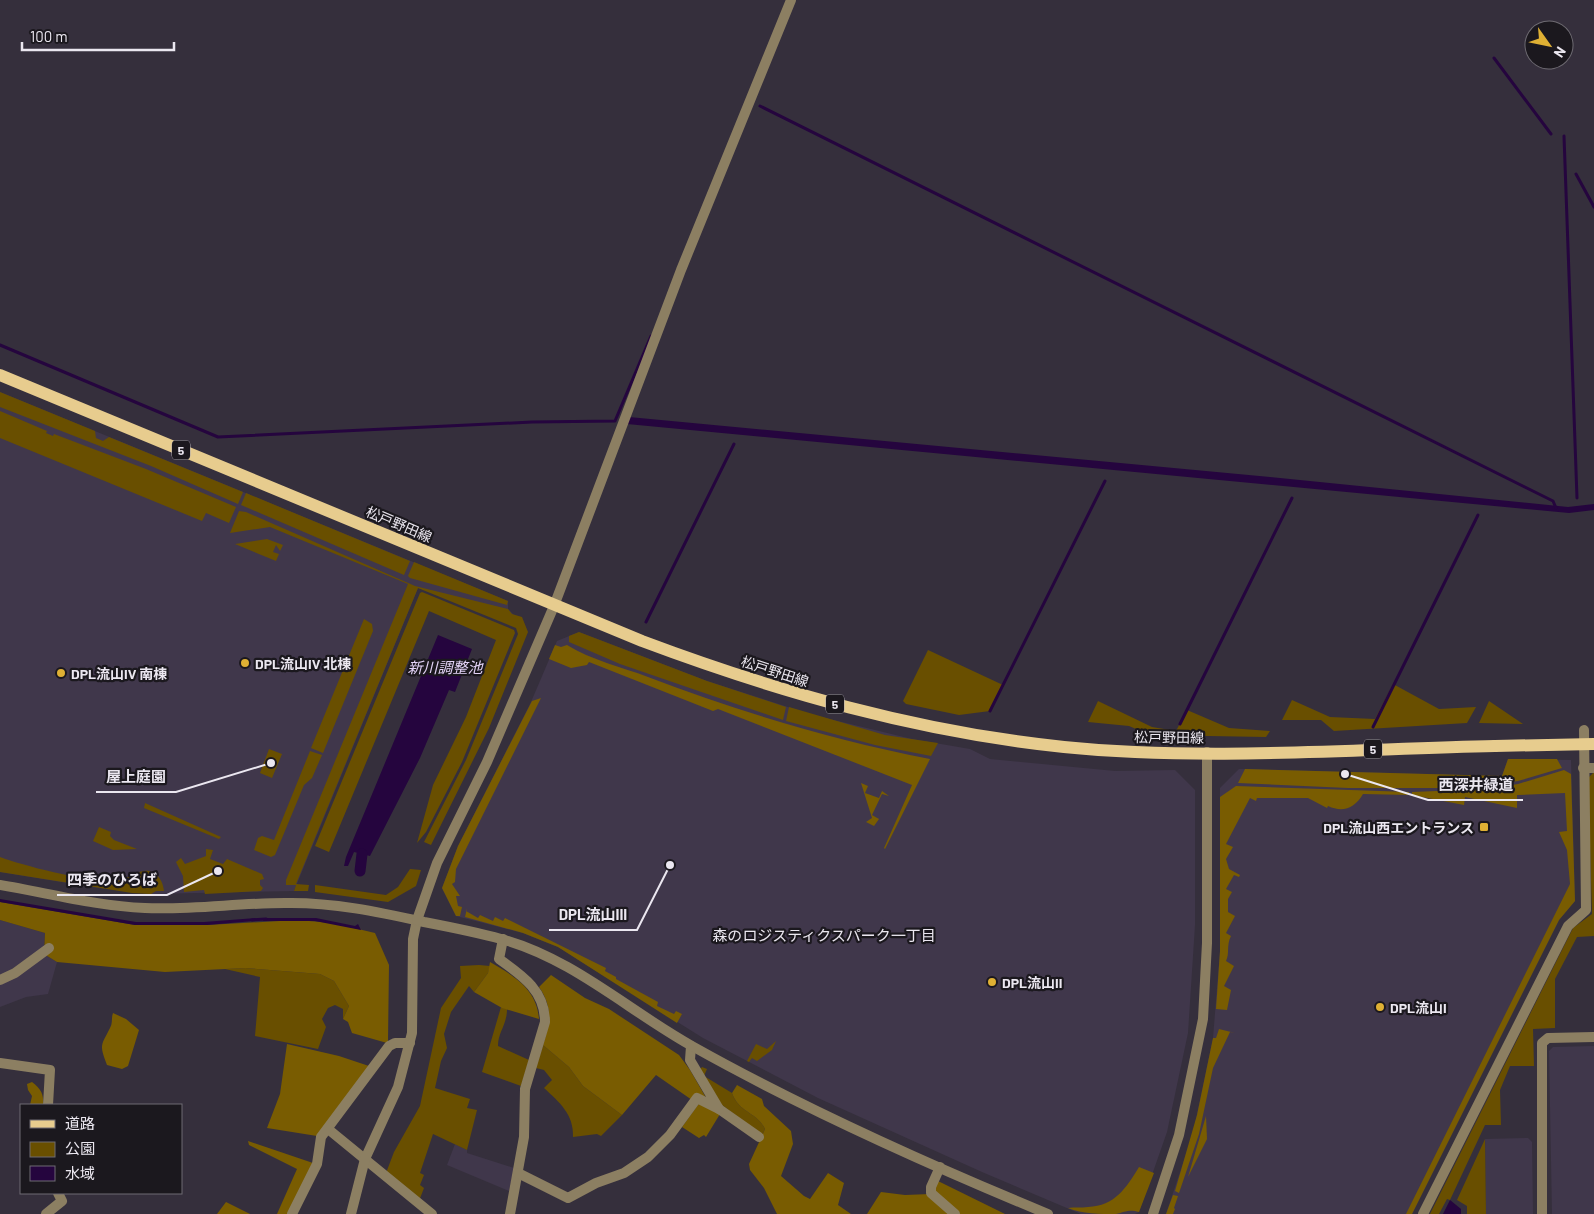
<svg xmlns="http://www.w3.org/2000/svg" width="1594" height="1214" font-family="Barlow,'Noto Sans JP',sans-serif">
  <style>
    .built { fill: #40374b }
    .green { fill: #694f00 }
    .forest { fill: #795c01 }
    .water { fill: #25053e }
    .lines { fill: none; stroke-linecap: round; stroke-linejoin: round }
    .stream { stroke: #25053e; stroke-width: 3 }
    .canal { stroke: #25053e; stroke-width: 11 }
    .minor { stroke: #8c7f62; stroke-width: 10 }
    .tertiary { stroke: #8c7f62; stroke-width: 10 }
    .primary { stroke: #e7cc8e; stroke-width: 12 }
    .primary-bridge { stroke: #e7cc8e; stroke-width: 12 }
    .poi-dot { fill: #dfb034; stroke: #1b181e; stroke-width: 2 }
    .labels { text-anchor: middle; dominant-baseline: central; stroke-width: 4.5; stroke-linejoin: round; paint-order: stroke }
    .shield { fill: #1b181e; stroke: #ada9b1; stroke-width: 1 }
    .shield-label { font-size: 12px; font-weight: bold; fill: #ebe7f0 }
    .street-label { font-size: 14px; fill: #ebe7f0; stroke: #1b181e }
    .poi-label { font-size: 14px; font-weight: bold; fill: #ebe7f0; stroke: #1b181e; text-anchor: start }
    .water-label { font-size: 15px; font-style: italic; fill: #e3d3f7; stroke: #1b181e }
    .neighbourhood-label { font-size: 15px; fill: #ebe7f0; stroke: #1b181e }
    .leader { fill: none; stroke: #ebe7f0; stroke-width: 2 }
    .callout-dot { fill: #ebe7f0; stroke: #1b181e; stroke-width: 2 }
    .callout-label { font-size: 15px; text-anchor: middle; font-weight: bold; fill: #ebe7f0; stroke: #1b181e; stroke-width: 4.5; stroke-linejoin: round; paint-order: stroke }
  </style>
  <rect width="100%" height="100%" fill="#352f3c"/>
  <!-- built -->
  <g class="built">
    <polygon points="0,392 508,601 508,609 515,616 418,588 294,891 151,894 98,888 0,872"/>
    <polygon points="579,632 707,681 813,715 912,739 970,749 990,759 1115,771 1175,770 1195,790 1195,925 1188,1033 1167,1132 1139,1212 1135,1214 1081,1214 982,1172 818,1098 703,1038 558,947 523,933 456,916 442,888 458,846 531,702 557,641"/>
    <polygon points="1508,759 1571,760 1575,901 1559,920 1412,1214 1166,1214 1193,1133 1213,1038 1220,951 1220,788 1239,769 1502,776"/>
    <polygon points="0,920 45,933 44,948 0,977"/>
    <polygon points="44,954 57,962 48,994 26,997 0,1007 0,983"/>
    <polygon points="1594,1046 1594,1214 1552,1214 1549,1051 1553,1047"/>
    <polygon points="1528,1138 1532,1142 1533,1214 1486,1214 1485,1139"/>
    <polygon points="455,1144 467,1150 467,1153 514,1168 509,1191 447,1165"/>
  </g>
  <!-- green -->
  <g class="green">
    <polygon points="0,392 95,431 96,438 103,441 109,437 243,492 238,504 151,466 0,407"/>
    <polygon points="0,411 47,431 46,433 53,436 54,434 146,469 236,507 229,523 206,513 202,521 0,438"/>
    <polygon points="246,493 410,561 404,575 241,505"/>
    <polygon points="239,511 246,512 415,586 508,609 512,614 522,617 528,632 489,728 431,845 424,842 466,760 518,634 516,628 418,588 296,884 309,885 308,891 294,891 296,885 286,885 286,880 408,584 270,527 230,533"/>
    <polygon points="267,539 283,545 280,551 276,545 273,552 279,554 276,561 235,544"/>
    <polygon points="414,562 508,601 507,605 410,578 408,576"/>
    <polygon points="422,592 514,630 515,633 462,762 426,832 417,843 433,785 466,717 496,640 429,611 329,852 315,846 420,593"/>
    <polygon points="364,619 372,624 373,631 323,753 311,748"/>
    <polygon points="579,632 707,681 786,707 783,720 620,664 569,642 569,636"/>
    <polygon points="928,650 1003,685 990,711 959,715 906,704 903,701"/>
    <polygon points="1393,684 1439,709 1476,707 1467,723 1334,731 1321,720 1282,720 1292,700 1330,717 1375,719"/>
    <polygon points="1098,701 1152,727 1176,731 1187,710 1229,728 1270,731 1266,737 1150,735 1129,726 1088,722"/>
    <polygon points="1489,701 1523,724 1479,723"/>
    <polygon points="789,707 885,735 938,743 931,756 875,745 786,721"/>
    <polygon points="269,749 282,754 272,778 260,773"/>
    <polygon points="310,751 322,755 312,778 304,785 275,855 271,857 254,850 258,838 262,836 274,840"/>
    <polygon points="1594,772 1594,936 1577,937 1555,979 1555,1028 1533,1029 1534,1066 1510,1066 1500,1090 1501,1125 1485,1125 1450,1200 1447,1199 1439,1214 1430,1214 1573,928 1592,914 1588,778"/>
    <polygon points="145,803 221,837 219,839 144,808"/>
    <polygon points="99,827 111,832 110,836 114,840 137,849 113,850 93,841"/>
    <polygon points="206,849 213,850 210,859 223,864 227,859 262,874 264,879 260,880 260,885 263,888 261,891 205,894 204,890 184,892 183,876 176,862 181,858 185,864 206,856"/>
    <path d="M 0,857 C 24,866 91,883 116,881 C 128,880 137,869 149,871 C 159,874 163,882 164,891 L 156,891 L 151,894 L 132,893 L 0,872 Z"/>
    <polygon points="410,869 421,870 416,886 388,902 315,892 315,885 386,895 398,887"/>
    <polygon points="479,965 490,966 488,973 474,992 469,986 451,1012 444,1034 447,1048 441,1061 435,1088 470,1099 467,1108 477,1110 467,1150 433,1134 420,1173 424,1175 420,1185 424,1188 419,1201 386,1173 394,1152 420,1106 441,1008 461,978 460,966"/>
    <polygon points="246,968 320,974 334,981 349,1006 343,1019 343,1009 335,1005 328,1008 322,1019 326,1027 318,1049 255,1036 260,977 225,969"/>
    <path d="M 501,1007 L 507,1009 C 507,1025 498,1032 498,1046 L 529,1060 L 521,1086 L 482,1072 Z"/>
    <polygon points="776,1041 772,1050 757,1061 752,1058 749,1062 747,1061 756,1044 767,1049"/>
    <path d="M 543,1045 L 569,1067 L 583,1086 L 622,1115 L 601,1136 L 597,1134 L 573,1137 C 574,1114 559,1102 544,1088 L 552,1080 L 544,1070 L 536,1068 Z"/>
    <path d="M 702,1067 L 707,1069 L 704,1076 L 732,1093 C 739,1113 757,1112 765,1129 L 762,1135 L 722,1105 L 699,1071 Z"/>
    <polygon points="1485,1139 1486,1214 1467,1214 1467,1206 1457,1200"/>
  </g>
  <!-- forest -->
  <g class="forest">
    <path d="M 555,645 L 561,647 L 567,645 C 591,660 622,667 648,677 C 740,712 833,740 930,759 L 885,849 L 884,848 L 912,785 L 718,709 L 713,711 L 589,662 L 587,665 L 571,668 L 549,659 Z"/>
    <polygon points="541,698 456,869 455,882 452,884 460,896 456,896 458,906 462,907 460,916 456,916 442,888 458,846 532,701"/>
    <polygon points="1508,759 1557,759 1562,768 1518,781 1467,788 1348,788 1238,783 1245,769 1502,776"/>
    <polygon points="1564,770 1571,774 1575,901 1559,920 1412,1214 1406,1214 1570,884 1567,850 1559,832 1567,831 1565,793 1517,795 1517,808 1465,797 1464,805 1412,795 1412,792 1487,789 1487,791 1495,791 1494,788 1518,784"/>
    <polygon points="861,783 868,786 865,793 879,798 882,791 889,796 882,794 872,815 879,819 874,826 866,822 872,818"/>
    <path d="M 1236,786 L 1409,792 L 1409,795 L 1363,794 C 1355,808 1343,813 1328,806 L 1327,808 L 1308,798 L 1257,798 L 1256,801 L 1250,798 L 1226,844 L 1233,847 L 1226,859 L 1229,869 L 1240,875 L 1239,877 L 1234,875 L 1226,889 L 1232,892 L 1228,899 L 1228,912 L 1235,916 L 1226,933 L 1231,936 C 1226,946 1230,953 1226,961 L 1234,966 L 1224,986 L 1231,990 L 1227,1010 L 1216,1009 L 1220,951 L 1220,797 Z"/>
    <polygon points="0,902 135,925 207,925 297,920 333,923 375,933 389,965 388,1041 387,1043 352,1033 348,1022 343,1019 349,1006 334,981 320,974 246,968 165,972 57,962 44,954 45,933 0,920"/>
    <polygon points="467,908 466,911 478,918 480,915 493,921 495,917 503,921 505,918 606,968 605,971 616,977 616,979 658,1002 657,1006 674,1014 676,1011 682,1014 677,1023 558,947 523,933 465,917"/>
    <path d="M 490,962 C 514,976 537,989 539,1019 L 502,1008 L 474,992 L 488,973 Z"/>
    <path d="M 551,975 L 585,998 L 609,1009 L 679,1055 L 690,1070 L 709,1103 L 692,1100 L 656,1075 L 622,1115 L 583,1086 L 569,1067 L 543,1045 C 550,1023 553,1007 539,987 Z"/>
    <path d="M 113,1013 L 126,1019 L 139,1030 L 128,1066 L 122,1069 L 107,1065 C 99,1044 101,1046 110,1028 C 113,1023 111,1018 113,1013 Z"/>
    <polygon points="1219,1029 1235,1033 1230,1032 1213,1068 1199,1134 1179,1193 1175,1191 1197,1115 1213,1038 1216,1038"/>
    <polygon points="287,1044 339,1056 369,1066 317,1136 267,1128 280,1094"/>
    <path d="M 32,1082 C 41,1089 44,1094 43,1105 L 30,1105 L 32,1096 L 28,1090 L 27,1084 Z"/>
    <path d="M 737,1085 L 762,1099 L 764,1106 L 791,1131 L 793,1144 L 781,1176 L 804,1196 L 810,1199 L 828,1173 L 844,1183 L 838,1205 L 851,1214 L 777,1214 L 764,1188 L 750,1170 L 749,1164 L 765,1129 C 757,1112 739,1113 732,1093 Z"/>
    <polygon points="700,1102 720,1114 706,1137 704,1135 699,1138 682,1127"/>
    <polygon points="1206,1116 1207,1139 1188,1177"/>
    <polygon points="248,1141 313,1163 288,1214 277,1214 297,1169 249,1145"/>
    <path d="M 1139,1167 L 1154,1173 L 1139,1212 C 1129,1209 1125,1212 1116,1214 C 1100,1214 1082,1214 1068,1208 C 1075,1207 1081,1208 1088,1207 C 1115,1206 1126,1188 1139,1167 Z"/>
    <polygon points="938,1181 1005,1214 959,1214 936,1194 935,1186"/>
    <polygon points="881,1192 905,1195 930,1194 950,1214 867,1214"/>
    <polygon points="1173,1195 1178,1196 1174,1208 1175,1209 1173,1214 1166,1214"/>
    <polygon points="226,1202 250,1214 217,1214"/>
  </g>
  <!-- water -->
  <g class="water">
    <polygon points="629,417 1270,477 1568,507 1594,504 1594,510 1569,513 627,424"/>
    <polygon points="438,635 472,649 455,692 449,690 420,758 370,856 354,852 348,866 344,866 346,857"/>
    <polygon points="0,899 136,922 204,922 256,918 254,921 207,925 135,925 0,902"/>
    <polygon points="264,918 316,918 355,926 358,924 361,930 315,921 263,921"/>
    <polygon points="1450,1200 1461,1209 1461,1214 1443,1214"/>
  </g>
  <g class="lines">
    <!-- stream -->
    <g class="stream">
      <polyline points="1494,58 1551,134"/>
      <polyline points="760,106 1553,501 1556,508"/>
      <polyline points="1564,136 1577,498"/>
      <polyline points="1576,174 1594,207"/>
      <polyline points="0,345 218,437 532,422 615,421 651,336"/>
      <polyline points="646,622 734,444"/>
      <polyline points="990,711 1105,481"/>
      <polyline points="1180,724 1292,498"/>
      <polyline points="1373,727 1478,515"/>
      <polyline points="252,920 266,919"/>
    </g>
    <!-- canal -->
    <polyline class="canal" points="360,871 362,854"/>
    <!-- minor -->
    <g class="minor">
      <polyline points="554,606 681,270 791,0"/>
      <polyline points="1583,768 1594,768"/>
      <path d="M 503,939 L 499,959 C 523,976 545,991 545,1022 L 525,1089 L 524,1137 L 510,1214"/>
      <polyline points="0,980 15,973 49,948"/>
      <polyline points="0,1063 50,1070 48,1105"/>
      <polyline points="719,1109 759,1137"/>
      <polyline points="328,1129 432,1214"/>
      <polyline points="940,1167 931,1187 931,1193 955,1214"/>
      <polyline points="518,1173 568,1198 596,1183 624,1173 648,1157 670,1135 697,1098 719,1109 690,1060 691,1046"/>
      <polyline points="46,1214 62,1201 58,1193"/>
      <polyline points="292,1214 317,1164 321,1137 389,1046 395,1043 410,1043"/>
      <polyline points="351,1214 365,1159 398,1087 412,1033 413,939 417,920"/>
      <polyline points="1423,1214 1568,926 1586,910 1584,730"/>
      <polyline points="1542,1214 1542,1043 1548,1038 1594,1037"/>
    </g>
    <!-- tertiary -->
    <g class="tertiary">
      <path d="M 0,885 C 48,893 96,906 145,908 C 192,910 238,903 285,903 C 332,902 379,912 424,922 C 450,927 476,932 501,939 C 572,958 629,1011 692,1046 C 806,1110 927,1164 1048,1214"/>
      <polyline points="417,920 437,863 487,762 554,606"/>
      <polyline points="1153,1214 1179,1135 1203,1019 1207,943 1207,752"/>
    </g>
    <!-- primary -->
    <path class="primary" d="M 0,375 L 642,641 C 778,692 918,732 1064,747 C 1204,761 1354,749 1495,746"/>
    <!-- primary-bridge -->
    <polyline class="primary-bridge" points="1495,746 1594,744"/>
  </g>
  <!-- markers -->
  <g class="poi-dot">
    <circle cx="245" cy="663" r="5"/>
    <circle cx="61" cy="673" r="5"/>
    <rect x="1479" y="822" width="10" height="10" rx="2.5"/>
    <circle cx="992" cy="982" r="5"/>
    <circle cx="1380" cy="1007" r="5"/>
  </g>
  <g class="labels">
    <!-- shield labels -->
    <g class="shield">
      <rect x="172" y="440.5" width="18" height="19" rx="4"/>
      <rect x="826" y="694.5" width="18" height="19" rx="4"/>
      <rect x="1364" y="739.5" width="18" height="19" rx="4"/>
    </g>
    <g class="shield-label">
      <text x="181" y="450">5</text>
      <text x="835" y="704">5</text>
      <text x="1373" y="749">5</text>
    </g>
    <!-- street labels -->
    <g class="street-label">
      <text transform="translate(399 524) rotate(23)">松戸野田線</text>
      <text transform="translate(775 671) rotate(18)">松戸野田線</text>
      <text transform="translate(1169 737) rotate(1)">松戸野田線</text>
    </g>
    <!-- poi labels -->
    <g class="poi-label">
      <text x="255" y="663">DPL流山IV 北棟</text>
      <text x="71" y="673">DPL流山IV 南棟</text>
      <text x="1474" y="827" text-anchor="end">DPL流山西エントランス</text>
      <text x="1002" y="982">DPL流山II</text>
      <text x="1390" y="1007">DPL流山I</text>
    </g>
    <!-- water labels -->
    <g class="water-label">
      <text x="445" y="667">新川調整池</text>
    </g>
    <!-- neighbourhood labels -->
    <g class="neighbourhood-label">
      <text x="824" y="935">森のロジスティクスパーク一丁目</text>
    </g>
  </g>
  <!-- callouts -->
  <path class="leader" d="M271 763L176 792H96M1345 774L1428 800H1523M218 871L167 895H57M670 865L637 930H549"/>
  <g class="callout-dot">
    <circle cx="271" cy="763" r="5"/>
    <circle cx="1345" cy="774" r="5"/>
    <circle cx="218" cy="871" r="5"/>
    <circle cx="670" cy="865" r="5"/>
  </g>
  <g class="callout-label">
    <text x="136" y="782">屋上庭園</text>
    <text x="1476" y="790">西深井緑道</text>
    <text x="112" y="885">四季のひろば</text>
    <text x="593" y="920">DPL流山III</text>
  </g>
  <!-- legend -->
  <rect x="20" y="1104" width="162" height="90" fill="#1b181e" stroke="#6e6b72"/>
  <rect x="30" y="1120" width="25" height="8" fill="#e7cc8e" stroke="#6e6b72"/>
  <text x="65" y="1129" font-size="15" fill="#ebe7f0">道路</text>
  <rect x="30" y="1142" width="25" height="15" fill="#694f00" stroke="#6e6b72"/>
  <text x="65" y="1154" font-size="15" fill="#ebe7f0">公園</text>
  <rect x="30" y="1166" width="25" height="15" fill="#25053e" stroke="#6e6b72"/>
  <text x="65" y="1179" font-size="15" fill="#ebe7f0">水域</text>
  <!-- north arrow -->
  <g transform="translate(1549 45) rotate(123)"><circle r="24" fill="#1b181e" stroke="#6e6b72"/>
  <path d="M0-4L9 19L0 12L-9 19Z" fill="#dfb034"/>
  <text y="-8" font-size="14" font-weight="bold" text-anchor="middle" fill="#ebe7f0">N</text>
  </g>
  <!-- scale -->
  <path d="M22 42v8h152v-8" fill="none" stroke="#ebe7f0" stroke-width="2.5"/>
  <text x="30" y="42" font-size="15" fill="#ebe7f0" stroke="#1b181e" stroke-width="4" paint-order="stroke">100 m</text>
</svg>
